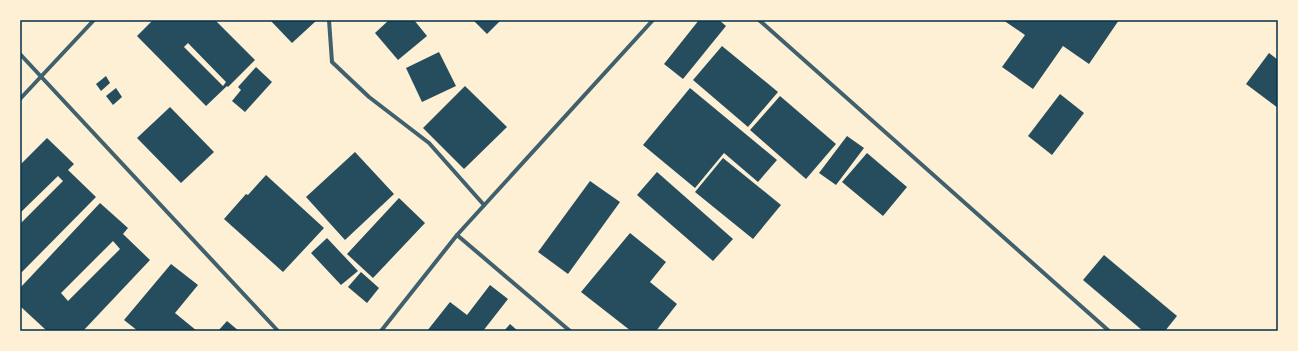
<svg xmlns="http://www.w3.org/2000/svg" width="1298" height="351" font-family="Cabin,sans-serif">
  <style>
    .building { fill: #264d5e; fill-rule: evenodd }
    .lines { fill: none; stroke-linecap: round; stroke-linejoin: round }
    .minor { stroke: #3f606c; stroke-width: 4 }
    .neatline { fill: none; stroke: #003049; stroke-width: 1.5 }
  </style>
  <rect width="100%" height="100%" fill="#fdf0d5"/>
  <!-- building -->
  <g class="building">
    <path d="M 153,20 L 215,20 L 255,60 L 228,87 L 227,86 L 206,106 L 137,36 ZM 188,43 L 226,82 L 223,86 L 184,47 Z"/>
    <polygon points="270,20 317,20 292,43"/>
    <polygon points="389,20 414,20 427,36 398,60 375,33"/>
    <polygon points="473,20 501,20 487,34"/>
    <polygon points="699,20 719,20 726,26 683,79 664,64"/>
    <polygon points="1003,20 1119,20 1089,64 1063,46 1033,89 1002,67 1025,35"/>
    <polygon points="722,46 778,92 748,127 693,80"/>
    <polygon points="439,52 456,86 422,102 406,68"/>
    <polygon points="1269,53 1278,60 1278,108 1246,84"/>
    <polygon points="256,67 272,82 245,112 232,101 241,90 238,87"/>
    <polygon points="106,76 110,83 101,91 96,84"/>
    <polygon points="465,86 507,127 464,169 423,128"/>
    <polygon points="116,88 122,97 113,105 106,96"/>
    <polygon points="690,88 777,160 758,182 724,153 695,188 643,145"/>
    <polygon points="1060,94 1084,113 1052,155 1028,136"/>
    <polygon points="780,96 836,144 806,179 750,130"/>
    <polygon points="170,107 214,152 181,183 137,138"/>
    <polygon points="847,136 864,148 836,185 819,173"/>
    <polygon points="47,138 74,164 68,170 96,197 20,274 20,224 63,181 58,176 20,213 20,165"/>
    <polygon points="355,152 394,194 345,240 306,197"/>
    <polygon points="867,153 907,187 883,216 842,182"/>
    <polygon points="723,158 781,205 753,239 695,192"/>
    <polygon points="657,172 733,239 713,261 637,195"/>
    <polygon points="266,175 324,228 283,272 224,219 246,194 248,195"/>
    <polygon points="590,181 620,202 568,274 538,252"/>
    <polygon points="399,198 425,223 373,278 347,254"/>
    <path d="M 100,203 L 128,228 L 123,234 L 150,260 L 83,331 L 47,331 L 20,306 L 20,288 ZM 113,241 L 120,249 L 68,301 L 61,293 Z"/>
    <polygon points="630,233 666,262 650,282 677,304 656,331 631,331 581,292"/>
    <polygon points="327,238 358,271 341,285 311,253"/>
    <polygon points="1104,255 1177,316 1165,331 1143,331 1083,280"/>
    <polygon points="171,264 198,285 175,313 197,331 138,331 124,320"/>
    <polygon points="361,272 379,288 367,303 348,287"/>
    <polygon points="490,285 508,299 483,331 427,331 450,302 467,315"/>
    <polygon points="227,321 239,331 218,331"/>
    <polygon points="510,324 518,331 504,331"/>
  </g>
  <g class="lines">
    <!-- minor -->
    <g class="minor">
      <polyline points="329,20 332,62 369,97 429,143 484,205"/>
      <polyline points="759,20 1109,331"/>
      <polyline points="20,54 278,331"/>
      <polyline points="20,99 94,20"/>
      <polyline points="457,235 570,331"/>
      <polyline points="381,331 457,235 653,20"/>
    </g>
  </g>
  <!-- border -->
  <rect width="1298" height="351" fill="none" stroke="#fdf0d5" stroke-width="42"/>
  <rect x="21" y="21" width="1256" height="309" class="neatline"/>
</svg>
